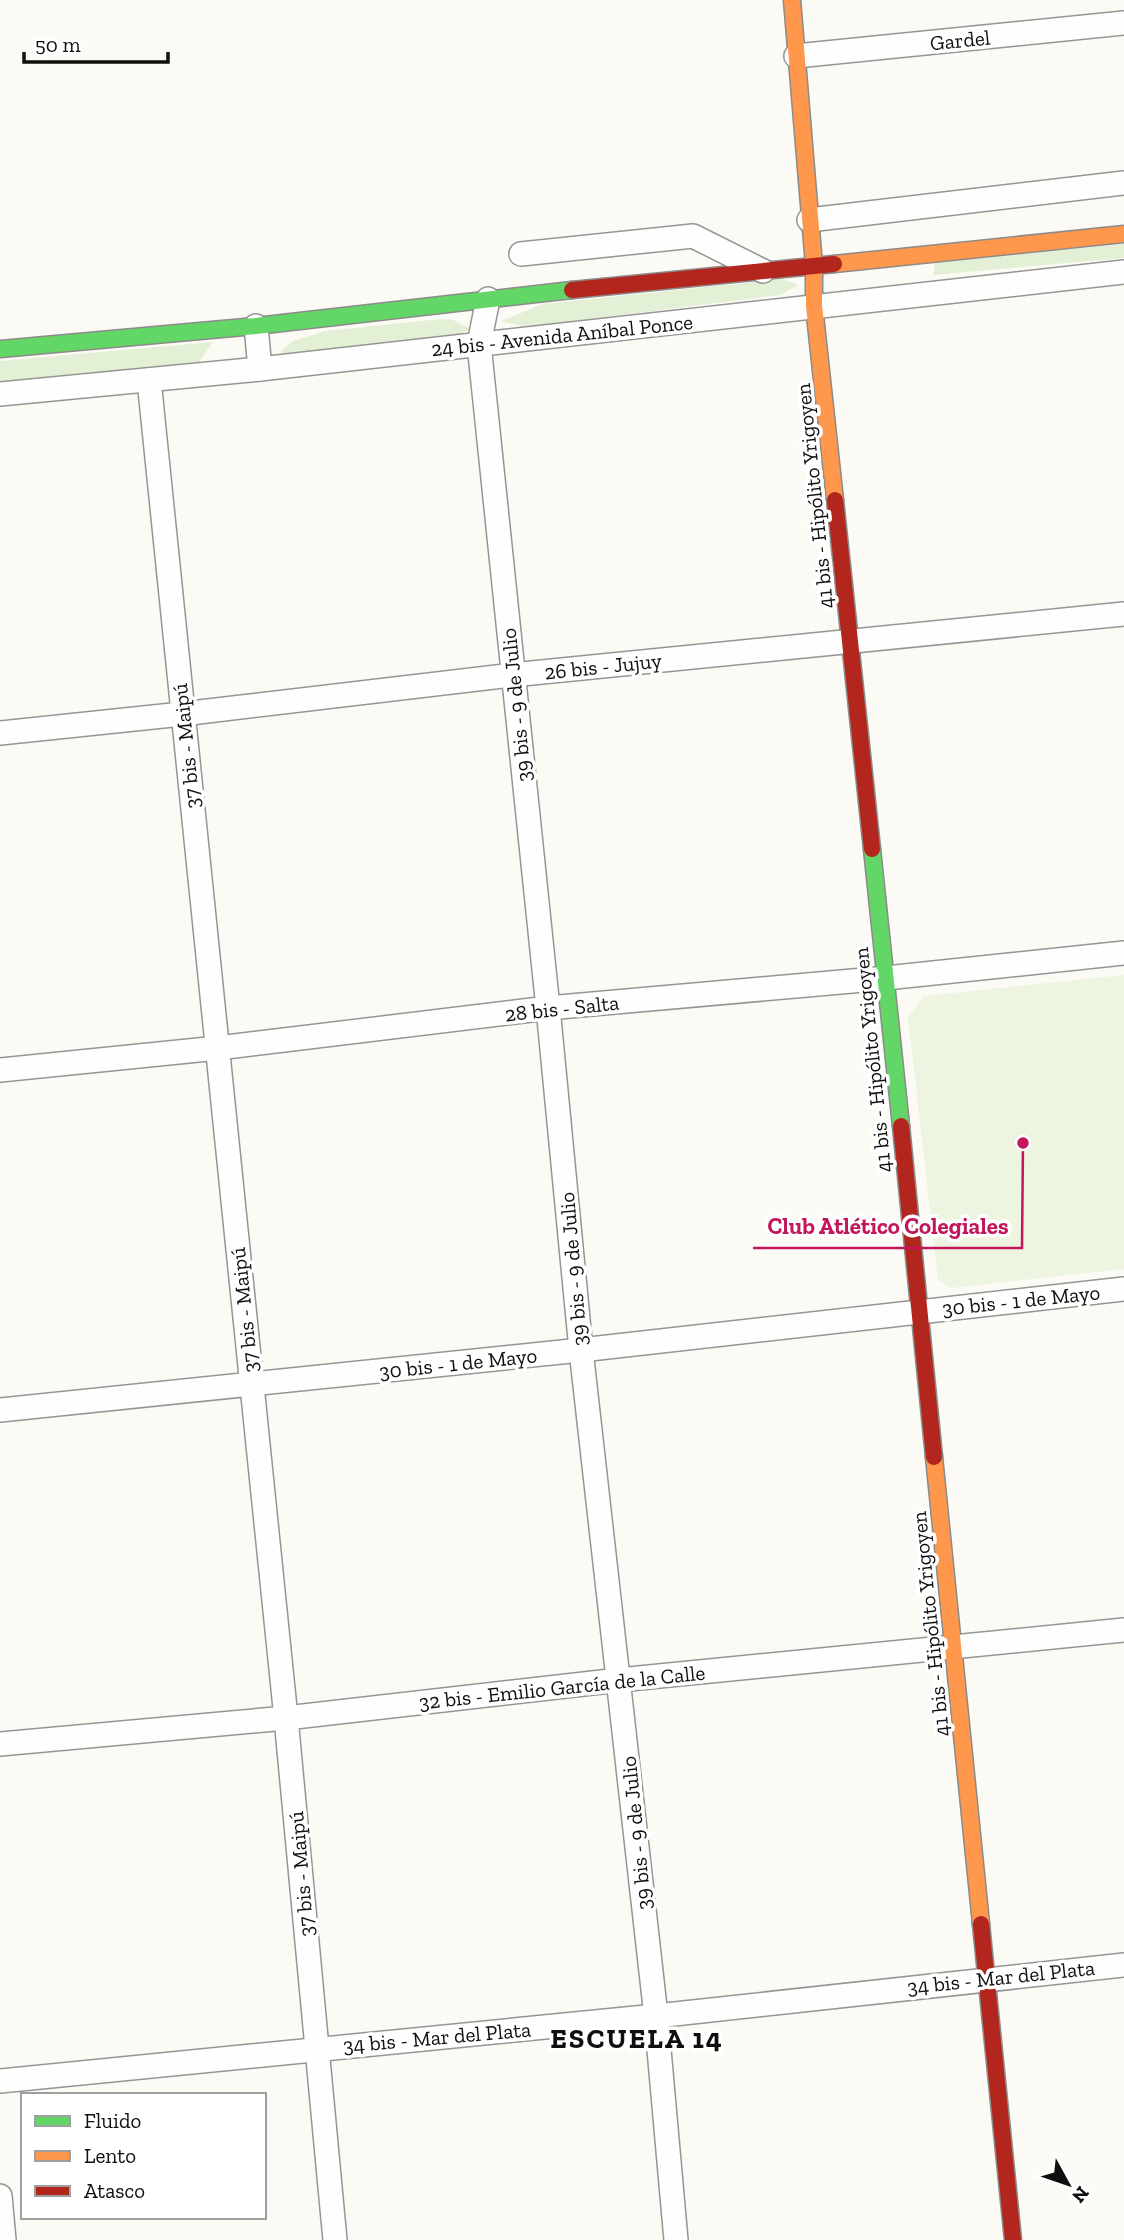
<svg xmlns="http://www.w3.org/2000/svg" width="1124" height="2240" font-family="'Zilla Slab',serif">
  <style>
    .green { fill: #e4f0d6 }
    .pitch { fill: #edf4e0 }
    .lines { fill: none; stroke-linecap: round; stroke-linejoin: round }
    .street-casing { stroke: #959593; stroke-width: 26 }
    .fast-casing { stroke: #8c8b89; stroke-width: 19 }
    .slow-casing { stroke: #8c8b89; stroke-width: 19 }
    .jam-casing { stroke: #8c8b89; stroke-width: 19 }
    .street { stroke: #fefefe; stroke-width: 23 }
    .fast { stroke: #63d668; stroke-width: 16 }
    .slow { stroke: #ff974d; stroke-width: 16 }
    .jam { stroke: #b3261e; stroke-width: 16 }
    .labels { text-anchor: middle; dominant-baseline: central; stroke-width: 7; stroke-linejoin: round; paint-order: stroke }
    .street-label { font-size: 21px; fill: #0f0f0f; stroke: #fff }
    .district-label { font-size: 28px; font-weight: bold; letter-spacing: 2px; fill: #0f0f0f; stroke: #fff }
    .leader { fill: none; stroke: #c2185b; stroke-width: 2.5 }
    .callout-dot { fill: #c2185b; stroke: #fff; stroke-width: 2.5 }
    .callout-label { font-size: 23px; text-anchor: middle; font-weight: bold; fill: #c2185b; stroke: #fff; stroke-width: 7; stroke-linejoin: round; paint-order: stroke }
  </style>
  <rect width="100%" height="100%" fill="#fbfaf5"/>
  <!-- green -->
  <g class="green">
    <polygon points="1124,244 1124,258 933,275 935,263"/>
    <polygon points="782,279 798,285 780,295 525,327 501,321 543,304"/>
    <polygon points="441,319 453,320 471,329 456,335 283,355 281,351 293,341 325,331"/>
    <polygon points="213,342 199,362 0,382 0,361"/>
  </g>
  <!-- pitch -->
  <polygon class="pitch" points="1124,975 1124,1269 951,1288 938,1280 908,1017 924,996"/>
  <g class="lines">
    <defs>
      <g id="street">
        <polyline points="796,56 1124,23"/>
        <polyline points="809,220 1124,183"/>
        <polyline points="521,254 693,236 763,271"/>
        <polyline points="488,299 479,344 548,1008 581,1350 656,2016 676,2240"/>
        <polyline points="256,326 260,369"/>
        <polyline points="149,380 286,1718 335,2240"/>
        <polyline points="0,394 260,369 1124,272"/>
        <polyline points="0,733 182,714 512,675 1124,614"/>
        <polyline points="0,1070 218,1048 548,1008 886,978 1124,953"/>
        <polyline points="0,1410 581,1350 1124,1289"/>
        <polyline points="0,1744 286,1718 619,1680 1124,1630"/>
        <polyline points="0,2081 656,2016 1124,1965"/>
        <polyline points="0,2196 4,2240"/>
      </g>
      <g id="fast">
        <polyline points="0,349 256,326 572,290"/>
        <polyline points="872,849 901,1126"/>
      </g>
      <g id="slow">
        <polyline points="792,0 814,265 814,306 835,500"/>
        <polyline points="834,264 1124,234"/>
        <polyline points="934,1457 981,1924"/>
      </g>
      <g id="jam">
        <polyline points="572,290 834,264"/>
        <polyline points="835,500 872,849"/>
        <polyline points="901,1126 934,1457"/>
        <polyline points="981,1924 1013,2240"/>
      </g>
    </defs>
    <!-- street casing -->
    <use href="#street" class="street-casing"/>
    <!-- fast casing -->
    <use href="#fast" class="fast-casing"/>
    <!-- slow casing -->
    <use href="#slow" class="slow-casing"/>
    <!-- jam casing -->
    <use href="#jam" class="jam-casing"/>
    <!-- street -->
    <use href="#street" class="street"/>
    <!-- fast -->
    <use href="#fast" class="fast"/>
    <!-- slow -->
    <use href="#slow" class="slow"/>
    <!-- jam -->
    <use href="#jam" class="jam"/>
  </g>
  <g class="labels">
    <!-- street labels -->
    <g class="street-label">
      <text transform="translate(960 40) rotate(-6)">Gardel</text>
      <text transform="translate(562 335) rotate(-6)">24 bis - Avenida Aníbal Ponce</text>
      <text transform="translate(814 496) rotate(-96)">41 bis - Hipólito Yrigoyen</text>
      <text transform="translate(603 666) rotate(-6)">26 bis - Jujuy</text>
      <text transform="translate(516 705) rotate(-96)">39 bis - 9 de Julio</text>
      <text transform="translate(186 746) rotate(-96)">37 bis - Maipú</text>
      <text transform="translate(562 1008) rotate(-6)">28 bis - Salta</text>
      <text transform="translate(872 1060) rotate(-96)">41 bis - Hipólito Yrigoyen</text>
      <text transform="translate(573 1269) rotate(-95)">39 bis - 9 de Julio</text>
      <text transform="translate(1021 1300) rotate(-6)">30 bis - 1 de Mayo</text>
      <text transform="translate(244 1310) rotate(-96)">37 bis - Maipú</text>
      <text transform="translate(458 1363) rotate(-6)">30 bis - 1 de Mayo</text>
      <text transform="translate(930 1624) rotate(-96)">41 bis - Hipólito Yrigoyen</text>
      <text transform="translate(562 1687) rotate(-6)">32 bis - Emilio García de la Calle</text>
      <text transform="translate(636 1833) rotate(-96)">39 bis - 9 de Julio</text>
      <text transform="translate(301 1874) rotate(-95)">37 bis - Maipú</text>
      <text transform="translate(1001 1977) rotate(-6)">34 bis - Mar del Plata</text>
      <text transform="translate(437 2037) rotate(-5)">34 bis - Mar del Plata</text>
    </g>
    <!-- district labels -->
    <g class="district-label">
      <text x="637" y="2038">ESCUELA 14</text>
    </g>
  </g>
  <!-- callouts -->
  <path class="leader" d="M1023 1143L1022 1248H753"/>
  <circle class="callout-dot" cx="1023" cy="1143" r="7"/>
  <g class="callout-label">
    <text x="888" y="1234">Club Atlético Colegiales</text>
  </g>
  <!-- legend -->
  <rect x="21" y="2093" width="245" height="126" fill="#ffffff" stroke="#9f9f9f" stroke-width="2"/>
  <rect x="35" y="2116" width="35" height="10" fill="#63d668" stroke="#9f9f9f" stroke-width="2"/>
  <text x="84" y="2128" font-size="21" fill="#0f0f0f">Fluido</text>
  <rect x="35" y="2151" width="35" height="10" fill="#ff974d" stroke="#9f9f9f" stroke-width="2"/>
  <text x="84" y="2163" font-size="21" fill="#0f0f0f">Lento</text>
  <rect x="35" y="2186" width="35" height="10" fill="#b3261e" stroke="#9f9f9f" stroke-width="2"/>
  <text x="84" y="2198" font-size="21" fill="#0f0f0f">Atasco</text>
  <!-- north arrow -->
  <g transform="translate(1068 2184) rotate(130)" stroke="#ffffff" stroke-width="5" paint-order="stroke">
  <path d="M0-5L12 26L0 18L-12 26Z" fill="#0f0f0f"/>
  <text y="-10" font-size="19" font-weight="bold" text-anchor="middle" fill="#0f0f0f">N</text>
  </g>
  <!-- scale -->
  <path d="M24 52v10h144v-10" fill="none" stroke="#0f0f0f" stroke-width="3.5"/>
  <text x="35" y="52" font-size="21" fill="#0f0f0f" stroke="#ffffff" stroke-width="5" paint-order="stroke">50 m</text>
</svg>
